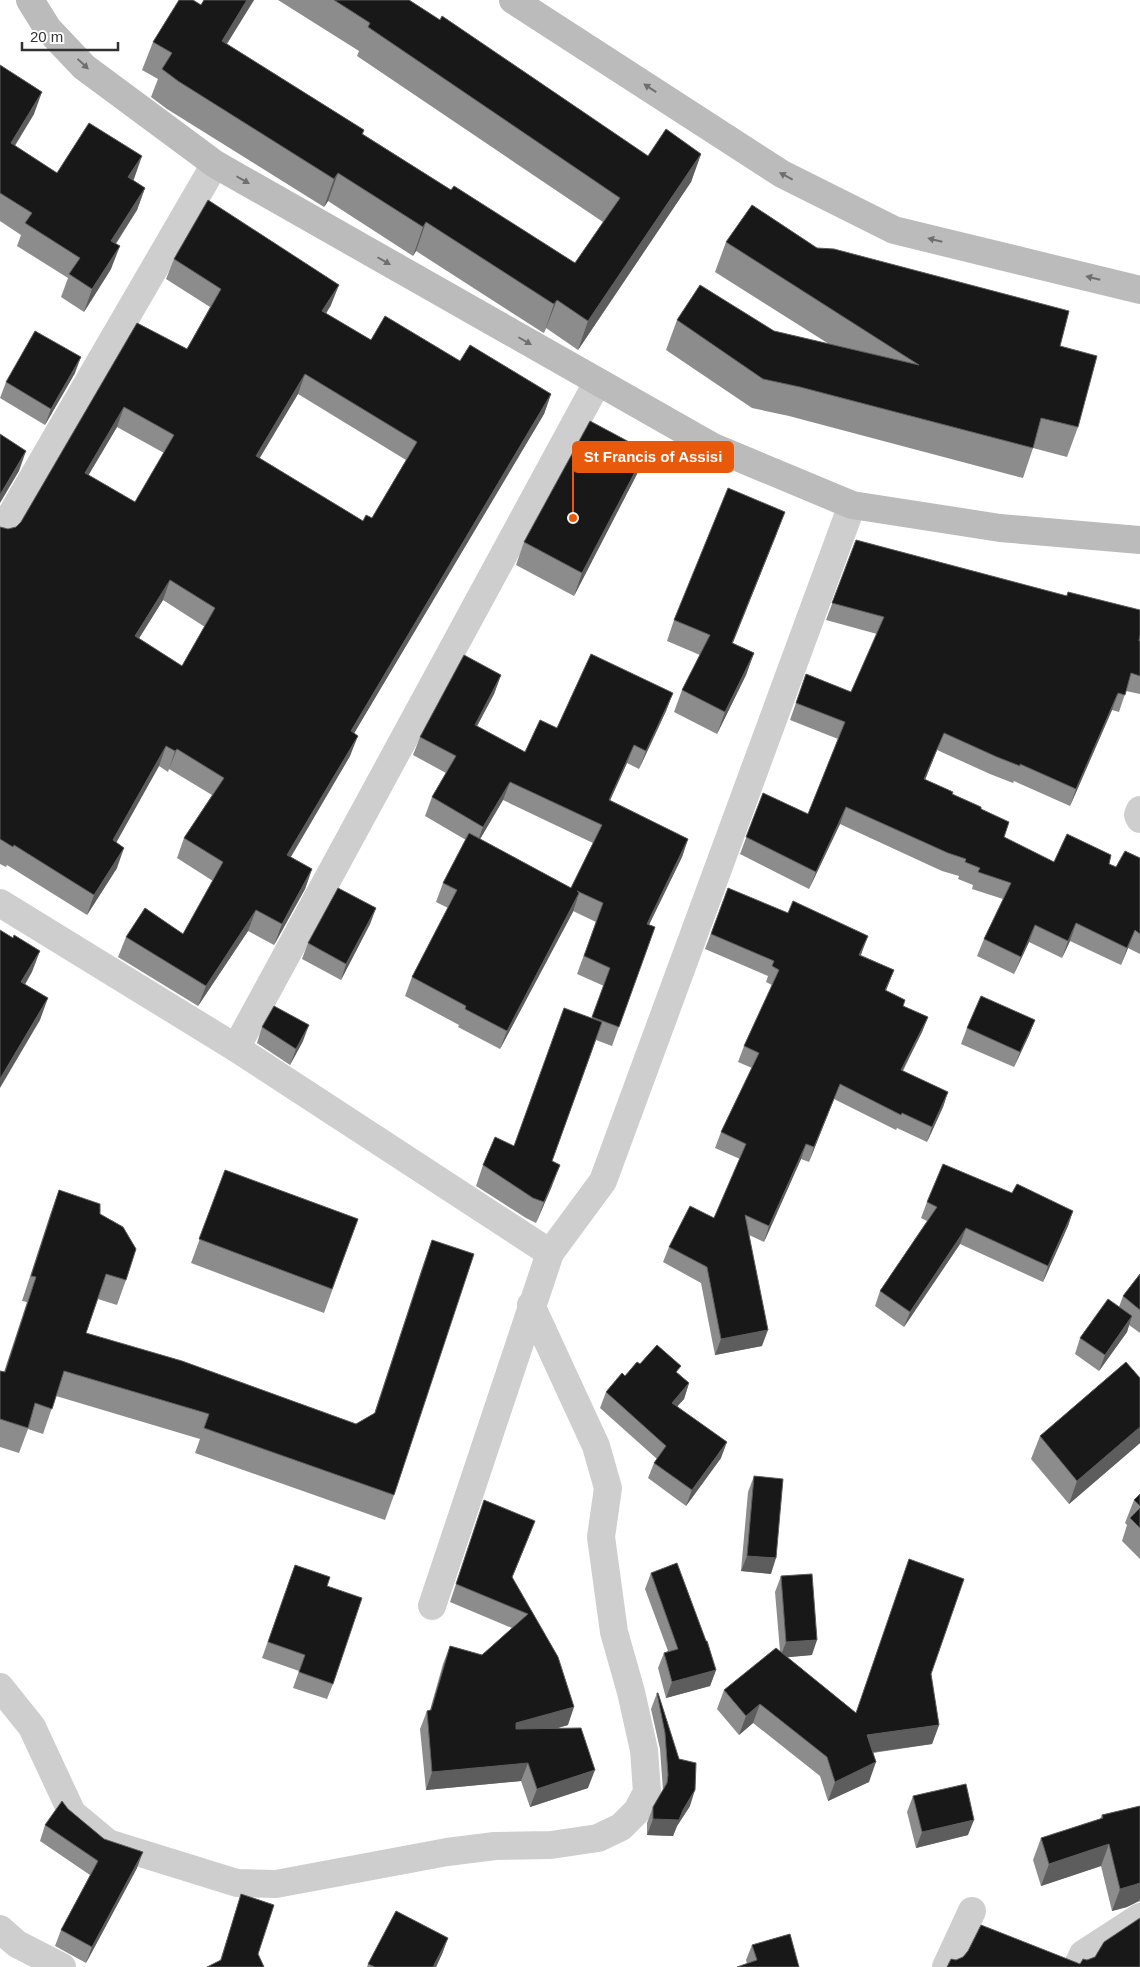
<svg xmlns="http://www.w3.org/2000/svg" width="1140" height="1967" font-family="Helvetica,sans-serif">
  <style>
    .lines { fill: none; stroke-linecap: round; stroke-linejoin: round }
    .street { stroke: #cecece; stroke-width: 28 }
    .secondary { stroke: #bbb; stroke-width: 28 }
    .wall { fill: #8c8c8c; fill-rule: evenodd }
    .shaded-wall { fill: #5d5d5d }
    .building { fill: #181818; stroke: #5d5d5d; fill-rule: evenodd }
    .oneway { fill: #6f6f6f }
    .leader { fill: none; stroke: #e8590c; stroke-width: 2 }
    .callout-dot { fill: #e8590c; stroke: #fff; stroke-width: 2 }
    .callout { fill: #e8590c; stroke: #e8590c; stroke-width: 2 }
    .callout-label { font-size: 15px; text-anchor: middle; font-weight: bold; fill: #fff }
  </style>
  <rect width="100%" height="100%" fill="#fff"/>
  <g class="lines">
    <!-- street -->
    <g class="street">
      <polyline points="0,534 215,164"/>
      <polyline points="1140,810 1138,815 1140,819"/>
      <polyline points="0,903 236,1048 550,1253"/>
      <polyline points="236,1048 597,383"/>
      <polyline points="432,1606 550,1253 603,1181 852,505"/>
      <polyline points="0,1687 32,1727 72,1813 108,1843 237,1883 276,1884 447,1852 495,1846 551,1845 598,1838 621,1827 637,1811 647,1792 644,1750 631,1692 614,1632 601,1537 608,1488 596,1446 531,1305"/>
      <polyline points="0,1929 17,1944 62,1967"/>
      <polyline points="946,1967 972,1911"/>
      <polyline points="1077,1967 1083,1954 1140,1917"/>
    </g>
    <!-- secondary -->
    <g class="secondary">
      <polyline points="30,0 48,29 84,67 215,164 713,447 852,505 1000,528 1140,540"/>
      <polyline points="513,0 782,174 894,230 1140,290"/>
    </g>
  </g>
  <!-- wall -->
  <g class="wall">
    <polygon points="204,0 254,0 227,44 364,130 363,134 451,190 575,263 603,222 357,56 359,51 278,0 409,0 648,156 701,154 691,182 578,350 546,328 544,333 542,332 416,251 413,256 328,201 324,207 167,109 151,97 158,79 142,70 153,42 201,5"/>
    <polygon points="0,65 34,114 15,146 57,173 134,179 133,180 145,188 137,210 116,244 111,269 84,312 61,297 68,278 17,246 21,235 0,221"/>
    <polygon points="726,242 817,248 1060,346 1078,427 1067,457 1033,448 1023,478 789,416 752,408 666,350 677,320 774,331 829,344 715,272"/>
    <path d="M 174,259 L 331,305 L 326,314 L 371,340 L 460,361 L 551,394 L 544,414 L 354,733 L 350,756 L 291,857 L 312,869 L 305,889 L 274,945 L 248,931 L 198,1006 L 118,957 L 126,937 L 183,934 L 213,881 L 177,858 L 184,838 L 212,795 L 169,769 L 168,772 L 159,766 L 116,842 L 117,868 L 87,915 L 7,865 L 6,867 L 0,864 L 0,527 L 8,529 L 16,527 L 21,522 L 137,323 L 187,349 L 210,307 L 166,279 ZM 298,394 L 406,460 L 372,518 L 363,521 L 259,458 ZM 117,427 L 164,453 L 135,502 L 88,475 ZM 163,600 L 205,627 L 182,666 L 139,638 Z"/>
    <polygon points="75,373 45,425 0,398 6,382"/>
    <polygon points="637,474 574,596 516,565 524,542"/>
    <polygon points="777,533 733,643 754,653 746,675 717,734 674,712 682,690 700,655 667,641 674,620"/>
    <polygon points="856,540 1066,596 1068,592 1140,641 1140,694 1126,691 1119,712 1112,710 1070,806 1014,781 1013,783 990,774 937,750 925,780 981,809 1004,837 1054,862 1109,864 1116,867 1140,858 1140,954 1128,948 1121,965 1070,941 1062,958 1029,942 1014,974 977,956 984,939 1003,899 972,889 973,885 958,879 959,876 942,871 840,824 809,889 740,854 763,793 808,814 838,739 790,720 806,674 851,692 877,634 826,620"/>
    <path d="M 501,675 L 494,694 L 477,726 L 525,752 L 557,728 L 673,693 L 666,711 L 639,769 L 627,763 L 610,800 L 688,839 L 682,857 L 649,925 L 655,927 L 612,1046 L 596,1040 L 552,1161 L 552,1186 L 536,1223 L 526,1218 L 476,1186 L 483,1165 L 514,1146 L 592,1018 L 604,986 L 577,974 L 596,922 L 573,911 L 500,1049 L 458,1027 L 459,1025 L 405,996 L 412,977 L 448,908 L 436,902 L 443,883 L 466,840 L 425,816 L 432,797 L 446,773 L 413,755 L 420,737 ZM 503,800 L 593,843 L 571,888 L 480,839 Z"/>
    <polygon points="728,888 862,952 861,955 894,970 886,991 903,1006 928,1017 922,1032 903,1071 948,1092 943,1107 927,1142 897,1128 896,1130 834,1099 809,1162 801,1159 764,1242 749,1235 762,1346 715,1355 701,1283 663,1262 669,1247 714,1218 740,1159 715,1148 721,1132 752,1068 738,1062 744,1046 772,985 766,982 768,976 705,949"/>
    <polygon points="376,908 370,924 341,980 302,959 308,943"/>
    <polygon points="1035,1020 1029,1035 1014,1067 961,1044 967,1028"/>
    <polygon points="262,1027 303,1041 290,1065 257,1043"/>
    <polygon points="225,1170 358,1219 324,1313 191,1263"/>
    <polygon points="59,1190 100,1214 126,1280 117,1305 98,1299 86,1333 356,1424 374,1414 423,1265 432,1240 394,1495 385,1520 195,1453 200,1439 56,1396 43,1434 28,1429 19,1453 0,1447 0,1371 4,1372 27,1302 22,1301 50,1215"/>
    <polygon points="1012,1193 1073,1211 1068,1226 1043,1282 960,1244 904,1327 875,1306 880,1291 927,1221 921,1218 927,1202"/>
    <polygon points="1140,1274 1140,1333 1129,1325 1127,1332 1099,1371 1075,1354 1080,1338 1119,1307 1123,1296"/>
    <polygon points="640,1364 678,1373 689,1383 684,1399 677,1406 721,1458 686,1506 648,1478 654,1463 657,1459 600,1408 606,1392"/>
    <polygon points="1140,1378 1140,1443 1069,1504 1031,1459 1040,1436"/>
    <polygon points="754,1476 771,1574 741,1571 748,1492"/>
    <polygon points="1140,1494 1140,1559 1122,1541 1127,1525 1125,1523 1134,1500"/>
    <polygon points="484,1500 535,1521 512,1578 558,1657 568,1725 558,1728 588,1788 530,1807 521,1781 426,1790 420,1729 427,1711 430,1710 443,1664 450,1646 482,1655 512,1628 450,1602"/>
    <polygon points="295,1565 327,1586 333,1684 327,1699 293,1688 299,1671 262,1658"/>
    <polygon points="651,1573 716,1670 710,1686 666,1698 658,1668 664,1653 668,1651 645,1589"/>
    <polygon points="781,1576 812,1655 787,1657 856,1713 931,1674 939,1725 932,1744 873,1753 869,1782 828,1801 820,1776 753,1723 739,1735 717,1709 724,1690 780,1651 775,1592"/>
    <polygon points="657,1693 690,1806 677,1826 673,1836 647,1835 647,1823 653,1807 663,1790 660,1749 651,1709"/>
    <polygon points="913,1796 968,1835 916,1848 907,1812"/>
    <polygon points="1140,1806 1140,1902 1139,1901 1127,1907 1112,1911 1101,1866 1041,1886 1033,1860 1041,1838 1100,1819 1102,1815"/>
    <polygon points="68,1809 137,1868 86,1963 55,1946 61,1930 90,1875 40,1841 45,1825"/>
    <polygon points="241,1894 258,1954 220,1961 236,1910"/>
    <polygon points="448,1938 442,1954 436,1967 367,1967 368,1964"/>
    <polygon points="752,1945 799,1967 747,1964 746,1960"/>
  </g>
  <!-- shaded-wall -->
  <g class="shaded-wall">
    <polygon points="247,0 254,0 211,69 222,41"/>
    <polygon points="42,92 34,114 2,166 11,143"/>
    <polygon points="701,154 691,182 578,350 588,321"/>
    <polygon points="142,156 134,179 120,200 128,177"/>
    <polygon points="338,173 328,201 324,207 334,179"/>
    <polygon points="145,188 137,210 103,263 111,241"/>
    <polygon points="426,222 416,251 413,256 423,227"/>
    <polygon points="120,246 111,269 84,312 92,289"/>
    <polygon points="339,285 331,305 314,331 322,311"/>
    <polygon points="557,300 546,328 544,333 554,304"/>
    <polygon points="81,357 75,373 45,425 51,409"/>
    <polygon points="305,374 298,394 249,476 256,456"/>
    <polygon points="551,394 544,414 343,752 351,731"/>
    <polygon points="124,407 117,427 78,493 85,473"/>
    <polygon points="26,451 19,471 0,503 0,495"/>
    <polygon points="646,451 637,474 574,596 582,573"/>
    <polygon points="785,512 777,533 724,664 732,643"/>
    <polygon points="170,580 163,600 128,656 135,636"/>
    <polygon points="754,653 746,675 717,734 725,712"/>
    <polygon points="501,675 494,694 468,743 475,725"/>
    <polygon points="673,693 666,711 639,769 646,751"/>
    <polygon points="1118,693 1112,710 1070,806 1076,789"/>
    <polygon points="944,733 937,750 918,797 924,779"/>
    <polygon points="358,736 350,756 280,875 287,855"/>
    <polygon points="634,745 627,763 602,818 609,800"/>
    <polygon points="166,746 159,766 106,861 113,840"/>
    <polygon points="177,749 169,769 168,772 175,751"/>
    <polygon points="510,782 503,800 476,846 483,827"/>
    <polygon points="846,807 840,824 809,889 816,872"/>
    <polygon points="688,839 682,857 640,943 647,924"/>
    <polygon points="124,848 117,868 87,915 94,895"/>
    <polygon points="312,869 305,889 274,945 282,924"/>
    <polygon points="579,893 573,912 500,1049 507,1031"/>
    <polygon points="376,908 370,924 341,980 346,964"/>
    <polygon points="256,910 248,931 198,1006 206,986"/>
    <polygon points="1076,923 1070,941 1062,958 1068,941"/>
    <polygon points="1035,925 1029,942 1014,974 1021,957"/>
    <polygon points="1135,930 1128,948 1121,965 1127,948"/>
    <polygon points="868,936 862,952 854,970 859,955"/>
    <polygon points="40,951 32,972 14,1004 21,982"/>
    <polygon points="894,970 888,985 879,1006 885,990"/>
    <polygon points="48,998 40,1020 0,1088 0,1079"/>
    <polygon points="928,1017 922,1032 895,1085 901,1070"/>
    <polygon points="1035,1020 1029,1035 1014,1067 1020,1052"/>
    <polygon points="309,1025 303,1041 290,1065 296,1049"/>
    <polygon points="840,1084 834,1099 809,1162 814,1147"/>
    <polygon points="948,1092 943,1107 927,1142 932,1127"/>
    <polygon points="806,1144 801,1159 764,1242 769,1226"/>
    <polygon points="560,1165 552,1186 536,1223 544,1202"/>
    <polygon points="1073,1211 1068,1226 1043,1282 1048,1266"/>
    <polygon points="966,1228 960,1244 904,1327 910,1312"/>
    <polygon points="1132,1316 1127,1332 1099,1371 1105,1355"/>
    <polygon points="768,1330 762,1346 715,1355 721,1339"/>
    <polygon points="689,1383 684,1399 666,1419 672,1403"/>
    <polygon points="1140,1427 1140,1443 1069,1504 1077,1481"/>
    <polygon points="727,1442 721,1458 686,1506 692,1490"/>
    <polygon points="535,1521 528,1539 505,1595 512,1577"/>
    <polygon points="747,1556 776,1558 771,1574 741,1571"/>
    <polygon points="817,1640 812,1655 780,1658 786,1642"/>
    <polygon points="716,1670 710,1686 666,1698 672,1682"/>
    <polygon points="760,1704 753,1723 739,1735 746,1716"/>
    <polygon points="574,1707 568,1725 509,1742 516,1723"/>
    <polygon points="939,1725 932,1744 860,1754 867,1735"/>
    <polygon points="876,1762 869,1782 828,1801 835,1782"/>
    <polygon points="528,1763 521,1781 426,1790 432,1772"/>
    <polygon points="595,1770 588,1788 530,1807 537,1789"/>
    <polygon points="695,1790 690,1806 677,1826 673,1836 647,1835 653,1819 683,1810"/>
    <polygon points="974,1820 968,1835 916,1848 922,1832"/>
    <polygon points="1109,1844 1101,1866 1041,1886 1049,1864"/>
    <polygon points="143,1852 137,1868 86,1963 92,1947"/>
    <polygon points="1140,1883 1140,1898 1139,1901 1127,1907 1112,1911 1120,1889"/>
    <polygon points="448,1938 442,1954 436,1967 433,1967"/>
  </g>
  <!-- building -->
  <g class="building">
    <polygon points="179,0 193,0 201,5 204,0 247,0 222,41 364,130 362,134 451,190 454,186 575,263 620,198 368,27 370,23 334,0 409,0 440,20 442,16 648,156 666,129 701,154 588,321 557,300 554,304 552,303 426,222 423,227 338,173 334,179 178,81 162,69 172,53 153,42"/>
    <polygon points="0,65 42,92 11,143 57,173 89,123 142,156 128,177 145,188 111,241 120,246 92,289 69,274 80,258 25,223 32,213 0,193"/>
    <path d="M 208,200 L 339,285 L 322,311 L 371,340 L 385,316 L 460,361 L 470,345 L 551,394 L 351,731 L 358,736 L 287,855 L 312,869 L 282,924 L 256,910 L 206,986 L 126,937 L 145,908 L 183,934 L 223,862 L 184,838 L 224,778 L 177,749 L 175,751 L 166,746 L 113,840 L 124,848 L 94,895 L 14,845 L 13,847 L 0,839 L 0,527 L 8,529 L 16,527 L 21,522 L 137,323 L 187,349 L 221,289 L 174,259 ZM 305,374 L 417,442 L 372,518 L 366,515 L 363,521 L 256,456 ZM 124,407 L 174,435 L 135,502 L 85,473 ZM 170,580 L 215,608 L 182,666 L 135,636 Z"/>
    <polygon points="752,205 817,248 834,249 1069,311 1060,346 1097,356 1078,427 1041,418 1033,448 800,387 763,379 677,320 700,285 774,331 919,365 726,242"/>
    <polygon points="35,331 81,357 51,409 6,382"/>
    <polygon points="590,421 646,451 582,573 524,542"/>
    <polygon points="0,434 26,451 0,495"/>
    <polygon points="728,488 785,512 732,643 754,653 725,712 682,690 710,635 674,620"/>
    <polygon points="856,540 1067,596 1068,592 1140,610 1140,635 1139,641 1140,641 1140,676 1131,673 1125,695 1118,693 1076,789 1020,764 1020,766 997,757 944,733 924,779 953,792 952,794 981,807 981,809 1009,822 1004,837 1054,862 1067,834 1111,855 1109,864 1116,867 1125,851 1140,858 1140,934 1135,930 1127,948 1076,923 1068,941 1035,925 1021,957 984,939 1011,883 978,872 980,868 965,862 966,859 948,853 846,807 816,872 746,837 763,793 808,814 845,722 796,703 806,674 851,692 884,617 832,603"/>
    <polygon points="591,654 673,693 646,751 634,745 609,800 688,839 647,924 655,927 619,1027 592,1017 610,968 584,956 603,903 577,891 579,893 507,1031 465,1009 466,1006 412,977 457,890 443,883 469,833 571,888 602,825 510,782 483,827 432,797 456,756 420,737 464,655 501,675 475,725 525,752 540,720 557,728"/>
    <polygon points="338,888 376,908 346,964 308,943"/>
    <polygon points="728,888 788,913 793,901 868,936 859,955 894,970 885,990 905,1000 903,1006 928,1017 901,1070 948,1092 932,1127 902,1113 901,1115 840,1084 814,1147 806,1144 769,1226 745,1215 768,1330 721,1339 707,1267 669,1247 690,1206 714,1218 746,1144 721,1132 759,1053 744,1046 779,970 772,966 774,961 711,934"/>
    <polygon points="0,930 13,938 14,935 40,951 21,982 48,998 0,1079"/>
    <polygon points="981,996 1035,1020 1020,1052 967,1028"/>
    <polygon points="274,1006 309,1025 296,1049 262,1027"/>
    <polygon points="564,1008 602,1022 552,1161 560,1165 544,1202 533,1198 483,1165 495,1137 514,1146"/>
    <polygon points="943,1164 1012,1193 1017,1184 1073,1211 1048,1266 966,1228 910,1312 880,1291 937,1207 927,1202"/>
    <polygon points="225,1170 358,1219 332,1289 199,1239"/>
    <polygon points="59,1190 100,1204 100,1214 123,1227 136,1249 126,1280 106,1274 86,1333 182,1361 356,1424 375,1413 432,1240 474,1254 394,1495 204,1428 209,1414 64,1371 52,1409 35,1403 28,1428 0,1419 0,1371 5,1372 36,1277 31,1276"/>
    <polygon points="1140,1274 1140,1310 1123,1296"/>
    <polygon points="1108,1299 1132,1316 1105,1355 1080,1338"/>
    <polygon points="657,1345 681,1366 676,1372 689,1383 672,1403 727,1442 692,1490 654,1463 666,1446 606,1392 622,1373 625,1376 637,1362 640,1364"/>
    <polygon points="1126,1362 1140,1378 1140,1427 1077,1481 1040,1436"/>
    <polygon points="754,1476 783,1479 776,1558 747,1556"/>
    <polygon points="1140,1494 1140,1506 1134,1500"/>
    <polygon points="484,1500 535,1521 512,1577 558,1657 574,1707 516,1723 516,1729 581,1728 595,1770 537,1789 528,1763 432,1772 427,1711 431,1710 450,1646 482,1655 528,1614 456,1584"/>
    <polygon points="1140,1508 1140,1528 1130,1518"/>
    <polygon points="909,1559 964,1579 931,1674 939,1725 867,1735 876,1762 835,1782 827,1757 760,1704 746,1716 724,1690 776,1648 856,1713"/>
    <polygon points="677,1563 706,1641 707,1641 716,1670 672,1682 664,1653 678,1649 651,1573"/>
    <polygon points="295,1565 330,1577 327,1586 362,1598 333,1684 299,1672 305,1655 268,1642"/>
    <polygon points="812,1574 817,1640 786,1642 781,1576"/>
    <polygon points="657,1693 658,1693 679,1759 696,1763 695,1790 683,1810 679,1820 653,1819 653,1807 667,1783 668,1775 665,1733"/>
    <polygon points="966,1784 974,1820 922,1832 913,1796"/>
    <polygon points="62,1801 68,1809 104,1839 143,1852 92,1947 61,1930 98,1861 45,1825"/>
    <polygon points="1140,1806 1140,1883 1134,1885 1120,1889 1109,1844 1049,1864 1041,1838 1103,1818 1102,1815"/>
    <polygon points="241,1894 274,1905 258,1954 264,1967 207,1967 221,1960"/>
    <polygon points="396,1911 448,1938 433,1967 375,1967 368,1964"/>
    <polygon points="1140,1918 1140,1967 947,1967 951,1959 956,1960 963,1957 968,1951 981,1925 1080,1964 1083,1959 1087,1960 1095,1957 1104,1942"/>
    <polygon points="790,1934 799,1967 737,1967 757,1960 752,1945"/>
  </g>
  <!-- one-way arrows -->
  <defs><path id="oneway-solid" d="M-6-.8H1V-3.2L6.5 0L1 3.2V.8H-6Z" transform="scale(1.25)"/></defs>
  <g class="oneway">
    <use href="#oneway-solid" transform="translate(83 64) rotate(43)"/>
    <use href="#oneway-solid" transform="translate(650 88) rotate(-147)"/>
    <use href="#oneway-solid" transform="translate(786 176) rotate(-152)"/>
    <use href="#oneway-solid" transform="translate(243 180) rotate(30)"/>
    <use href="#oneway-solid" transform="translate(935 240) rotate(-166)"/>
    <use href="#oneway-solid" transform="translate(384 261) rotate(30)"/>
    <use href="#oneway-solid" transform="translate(1093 278) rotate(-166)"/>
    <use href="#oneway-solid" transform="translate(525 341) rotate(30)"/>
  </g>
  <!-- callouts -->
  <path class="leader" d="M573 518L573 457"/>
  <circle class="callout-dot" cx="573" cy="518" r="5"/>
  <rect class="callout" x="573" y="442" width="160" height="30" rx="5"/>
  <g class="callout-label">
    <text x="653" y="462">St Francis of Assisi</text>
  </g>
  <!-- scale -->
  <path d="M22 42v8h96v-8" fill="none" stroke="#313131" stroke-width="2.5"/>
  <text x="30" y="42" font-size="15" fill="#313131" stroke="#ffffff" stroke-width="4" paint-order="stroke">20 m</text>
</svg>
